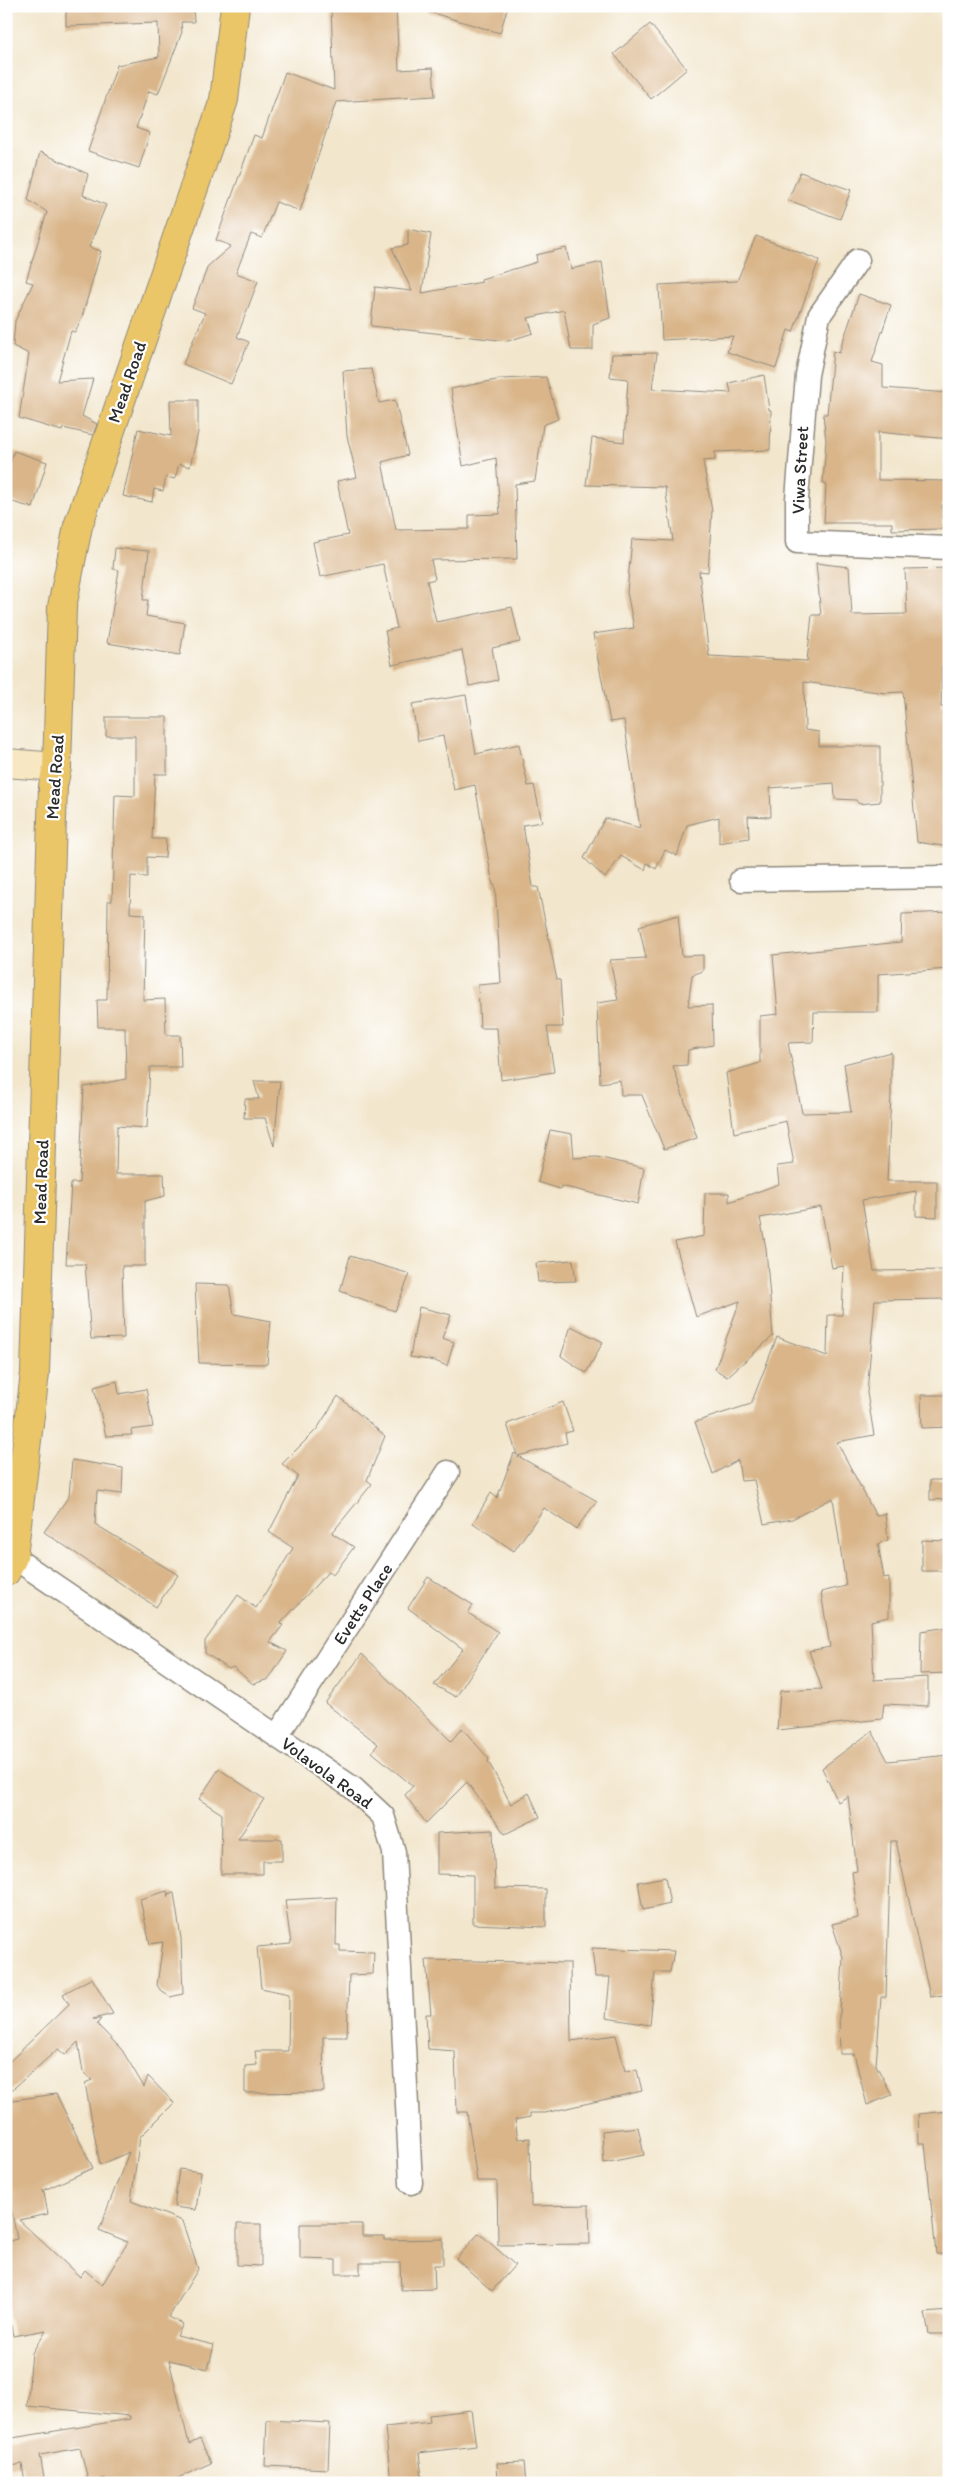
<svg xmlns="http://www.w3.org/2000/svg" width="955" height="2489" font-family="Itim,sans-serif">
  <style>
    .building { fill: #d9b589 }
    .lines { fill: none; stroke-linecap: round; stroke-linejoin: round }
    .street-casing { stroke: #8e887c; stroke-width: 25 }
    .secondary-casing { stroke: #8e887c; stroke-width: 30 }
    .primary-casing { stroke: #8e887c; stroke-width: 30 }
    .street { stroke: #fff; stroke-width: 22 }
    .secondary { stroke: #f7e8c3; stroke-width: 28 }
    .primary { stroke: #ebc669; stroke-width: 28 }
    .labels { text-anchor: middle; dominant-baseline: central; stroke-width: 4.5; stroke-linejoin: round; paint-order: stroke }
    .street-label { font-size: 18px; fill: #2b2b2b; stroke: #fff }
  </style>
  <rect width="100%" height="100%" fill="#fff"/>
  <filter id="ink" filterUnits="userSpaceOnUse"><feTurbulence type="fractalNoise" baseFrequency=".02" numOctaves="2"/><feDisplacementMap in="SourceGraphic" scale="10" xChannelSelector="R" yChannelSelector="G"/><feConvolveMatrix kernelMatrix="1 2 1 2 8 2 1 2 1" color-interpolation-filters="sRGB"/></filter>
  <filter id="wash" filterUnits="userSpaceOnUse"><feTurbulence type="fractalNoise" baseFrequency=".0096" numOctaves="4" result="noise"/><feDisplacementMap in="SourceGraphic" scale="20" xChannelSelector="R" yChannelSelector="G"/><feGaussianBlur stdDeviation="1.12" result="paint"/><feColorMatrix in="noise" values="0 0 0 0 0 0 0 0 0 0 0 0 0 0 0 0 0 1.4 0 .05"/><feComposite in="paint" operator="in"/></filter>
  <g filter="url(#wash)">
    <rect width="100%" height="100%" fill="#f2e6cc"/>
    <g id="blocks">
      <!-- building -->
      <g class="building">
        <polygon points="66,6 193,6 194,22 181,22 182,32 158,94 149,91 136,128 150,133 139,168 88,151 117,65 159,57 158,23 66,26"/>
        <polygon points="331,6 396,6 399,70 433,68 435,96 336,102 300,211 276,202 262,238 251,234 236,273 258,281 237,337 249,342 231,384 183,364 205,313 192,308 208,266 231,246 216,240 254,135 262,138 285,72 334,90"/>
        <polygon points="426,6 508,6 500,33 426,11"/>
        <polygon points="650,24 687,69 651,99 614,54"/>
        <polygon points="40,152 88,174 83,195 106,205 89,247 101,251 82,317 75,332 71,331 57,381 93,379 82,416 97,424 93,435 63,428 62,431 19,418 29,354 13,346 15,321 33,283 26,281 47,212 28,200"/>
        <polygon points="800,172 851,190 840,219 788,200"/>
        <polygon points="408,229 431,234 422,293 482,282 481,279 537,262 536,255 566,248 571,269 602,262 610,318 593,324 593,350 571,350 564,310 528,318 533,333 508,341 371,326 375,287 412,291 392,248 408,245"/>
        <polygon points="756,236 819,260 793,332 788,330 776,368 727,352 733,336 662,340 659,285 737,281"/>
        <polygon points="859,294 891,305 872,362 883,365 883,388 949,393 949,439 878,432 878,480 949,481 949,504 942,505 943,529 892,530 892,523 824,523 826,483 823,483 826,440 823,414 827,414 833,351 839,353"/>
        <polygon points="657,353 652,389 731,393 729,383 764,375 769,410 771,410 770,450 715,452 715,460 703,461 712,511 708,572 699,571 709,656 807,661 812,615 821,615 816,563 849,567 852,615 907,614 905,569 949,568 949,666 942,666 941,707 944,707 943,716 949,716 949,847 917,842 903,692 885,693 804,682 805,730 819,732 819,746 880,746 880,802 859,804 856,800 835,799 834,783 770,788 771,817 748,816 749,838 719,843 719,817 687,825 677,856 665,850 656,869 647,863 645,870 621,856 605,878 584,858 605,818 640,828 624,720 610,722 593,634 634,628 627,592 632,539 673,541 665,487 586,485 592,438 624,442 628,379 610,377 612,354"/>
        <polygon points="371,369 379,403 395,400 408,455 382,462 396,530 469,529 469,515 500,514 496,458 463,466 451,389 501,379 546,377 558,419 543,425 535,481 515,484 517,559 431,560 435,579 427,581 436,622 512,607 520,642 492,648 498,680 469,686 462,650 392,665 385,631 397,628 383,564 320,577 313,542 348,535 337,481 357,477 347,436 343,371"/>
        <polygon points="170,400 198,400 198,432 190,467 179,464 175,479 166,477 163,491 154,489 152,502 123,496 138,429 171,436"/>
        <polygon points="14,451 47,462 33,508 6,500 6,475"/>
        <polygon points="115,548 149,551 143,600 148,600 146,616 185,623 180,655 107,643 119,570 113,569"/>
        <polygon points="466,695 476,754 519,744 528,786 534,785 542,822 523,825 533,887 538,887 557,980 560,980 563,1027 547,1027 554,1072 501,1080 497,1028 480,1028 478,985 501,983 495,885 493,885 475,785 454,790 443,736 418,741 412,704"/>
        <polygon points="106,717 167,717 167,774 155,774 152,839 166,839 165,858 147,857 147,877 131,876 130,913 145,914 143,1000 165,999 166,1035 180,1035 181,1067 150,1067 147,1128 117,1126 116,1174 164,1174 165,1196 145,1201 145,1266 122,1266 124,1338 91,1339 85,1264 66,1264 71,1183 79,1183 84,1087 126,1079 125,1027 98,1027 97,1000 107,1000 108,901 112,901 115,795 135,796 135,736 106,736"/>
        <polygon points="949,912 949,969 878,974 878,1012 814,1012 813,1042 788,1043 802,1113 851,1112 844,1064 891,1052 891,1095 887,1181 937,1181 937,1217 916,1216 916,1191 862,1200 874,1271 949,1270 949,1299 875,1300 867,1393 874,1435 837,1442 876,1516 885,1513 888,1540 878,1544 884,1578 889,1577 889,1617 871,1621 874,1680 928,1677 928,1706 884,1704 882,1719 777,1730 780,1691 822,1689 809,1651 830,1647 821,1592 846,1586 833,1498 792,1519 764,1524 754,1480 741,1481 738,1460 713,1474 695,1422 751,1404 777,1337 827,1356 828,1315 842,1315 844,1266 832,1268 821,1207 760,1218 766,1248 773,1336 727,1377 715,1369 740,1301 696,1317 675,1242 704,1236 705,1193 729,1193 729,1202 779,1184 777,1166 794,1164 786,1121 734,1133 726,1073 760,1063 760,1016 778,1014 773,955 901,942 902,914"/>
        <polygon points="678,915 682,956 703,955 703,971 692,975 688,1006 712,1005 713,1045 688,1050 687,1065 673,1066 697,1138 664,1149 642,1095 621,1095 620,1080 600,1083 597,1003 618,1000 610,960 646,958 639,926"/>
        <polygon points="254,1081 280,1081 274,1146 265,1118 244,1118 245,1099 259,1099"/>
        <polygon points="550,1130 572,1134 574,1158 597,1157 644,1168 638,1204 561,1186 560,1189 538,1182"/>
        <polygon points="350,1256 410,1274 395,1311 340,1291"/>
        <polygon points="573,1260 576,1281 538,1282 536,1263"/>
        <polygon points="195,1284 229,1285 234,1314 271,1321 267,1364 199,1363"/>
        <polygon points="419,1307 451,1315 442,1338 454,1342 447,1366 435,1361 410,1357"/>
        <polygon points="571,1326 603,1342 586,1373 561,1356"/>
        <polygon points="117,1381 119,1394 146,1389 153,1427 131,1430 132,1435 106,1436 94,1387"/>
        <polygon points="921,1395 949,1395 949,1427 922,1428"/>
        <polygon points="338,1396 385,1436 367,1480 372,1484 332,1533 354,1547 333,1575 328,1572 280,1624 283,1625 270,1642 287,1651 269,1679 253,1684 233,1667 229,1669 205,1653 205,1641 238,1595 256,1608 293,1548 269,1532 298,1476 282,1464 317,1429"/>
        <polygon points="563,1402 573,1431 565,1433 567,1443 518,1456 597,1501 576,1529 544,1508 514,1551 473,1523 491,1493 497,1498 514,1453 517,1455 507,1424"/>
        <polygon points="72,1460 123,1468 122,1494 97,1491 95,1524 178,1575 156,1607 44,1532 69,1496"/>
        <polygon points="930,1480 949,1480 949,1499 930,1500"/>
        <polygon points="922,1540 949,1541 949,1571 922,1571"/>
        <polygon points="428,1577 473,1605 468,1613 498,1632 456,1697 434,1685 463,1649 408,1608"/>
        <polygon points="949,1627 949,1673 920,1674 921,1631"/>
        <polygon points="362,1654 451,1741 462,1728 489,1759 488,1761 511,1804 529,1793 540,1817 505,1834 467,1782 426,1823 405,1795 413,1786 372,1752 378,1744 325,1703"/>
        <polygon points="872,1731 888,1761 949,1755 949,1994 930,1997 896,1841 891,1841 886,1997 881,1997 876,2065 892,2095 867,2105 854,2054 840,2054 839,2014 840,2014 843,1957 832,1924 858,1918 852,1872 857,1871 848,1796 838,1802 822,1768"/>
        <polygon points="219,1769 264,1799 238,1839 282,1839 282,1861 263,1861 263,1874 221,1874 222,1814 199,1799"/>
        <polygon points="493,1830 495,1888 546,1889 546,1927 473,1924 473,1875 437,1874 437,1833"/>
        <polygon points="665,1877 670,1904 643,1910 638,1882"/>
        <polygon points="167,1891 168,1898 169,1893 174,1893 181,1939 183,1994 170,1997 161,1991 157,1985 163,1942 150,1944 140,1899"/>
        <polygon points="337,1897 336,1945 340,1945 340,1951 374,1952 373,1974 349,1975 347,2037 323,2037 324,2092 245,2093 245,2066 257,2065 255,2051 288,2051 289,1994 261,1988 257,1947 291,1944 285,1900"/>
        <polygon points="592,1948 674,1951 670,1972 655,1972 650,2025 606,2018 610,1977 595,1977"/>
        <polygon points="426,1960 570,1963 571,2041 616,2035 625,2071 637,2070 642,2091 545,2113 530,2113 530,2117 515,2120 518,2139 530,2138 531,2206 589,2205 590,2244 498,2245 497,2181 477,2181 467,2112 457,2112 455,2051 428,2049 426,2014 431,2014"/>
        <polygon points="92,1978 113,2014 93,2019 101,2019 97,2024 122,2050 144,2087 148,2076 174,2103 140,2137 131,2201 182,2221 198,2269 169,2317 183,2324 177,2336 214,2345 208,2369 169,2360 189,2444 200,2439 211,2463 167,2483 106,2483 105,2478 89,2483 80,2448 40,2455 45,2483 25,2483 22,2464 6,2467 6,2439 130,2419 130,2416 27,2406 32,2353 46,2330 13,2336 6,2301 6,2243 17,2239 6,2181 6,2101 56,2094 93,2168 42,2191 44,2192 48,2214 19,2220 80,2277 85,2270 102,2285 128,2242 99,2230 129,2152 100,2165 85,2083 92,2080 83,2072 78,2042 65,2055 58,2049 6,2095 6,2065 69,2004 63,1994"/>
        <polygon points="949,2111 949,2254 936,2254 925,2143 919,2143 918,2114"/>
        <polygon points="638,2127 644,2155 604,2163 602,2131"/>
        <polygon points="179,2169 201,2172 196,2210 174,2207"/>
        <polygon points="237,2224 261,2224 261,2266 237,2265"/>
        <polygon points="300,2224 362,2224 362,2236 384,2236 384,2240 443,2239 443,2265 434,2265 435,2289 401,2290 400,2263 360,2263 360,2274 336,2274 336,2260 300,2259"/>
        <polygon points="479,2233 515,2265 492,2291 456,2259"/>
        <polygon points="949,2311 949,2334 929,2334 925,2313"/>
        <polygon points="471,2410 476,2446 419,2453 422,2478 391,2482 385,2427 430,2422 429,2415"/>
        <polygon points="267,2420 330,2423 328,2469 265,2466"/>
        <polygon points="524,2462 526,2483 498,2483 497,2463"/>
      </g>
    </g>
  </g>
  <g filter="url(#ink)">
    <use href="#blocks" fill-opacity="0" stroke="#8e887c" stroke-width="1"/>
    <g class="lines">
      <defs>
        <g id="street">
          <polyline points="858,260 819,316 807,375 797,499 797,542 949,548"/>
          <polyline points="741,880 949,877"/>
          <polyline points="13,1557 353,1788 383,1816 394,1852 411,2183"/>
          <polyline points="277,1736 448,1472"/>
        </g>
        <polyline id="secondary" points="6,763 57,767"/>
        <polyline id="primary" points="6,1572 13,1557 35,1373 53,786 57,767 62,607 78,526 224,100 235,6"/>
      </defs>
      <!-- street casing -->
      <use href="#street" class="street-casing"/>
      <!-- secondary casing -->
      <use href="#secondary" class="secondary-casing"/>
      <!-- primary casing -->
      <use href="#primary" class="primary-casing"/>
      <!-- street -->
      <use href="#street" class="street"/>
      <!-- secondary -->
      <use href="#secondary" class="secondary"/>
      <!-- primary -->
      <use href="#primary" class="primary"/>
    </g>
  </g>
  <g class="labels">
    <!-- street labels -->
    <g class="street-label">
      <text transform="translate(127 382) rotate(-71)">Mead Road</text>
      <text transform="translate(800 470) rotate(-87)">Viwa Street</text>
      <text transform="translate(55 777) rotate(-86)">Mead Road</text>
      <text transform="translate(41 1182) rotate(-88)">Mead Road</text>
      <text transform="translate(363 1604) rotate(-57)">Evetts Place</text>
      <text transform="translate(327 1773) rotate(36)">Volavola Road</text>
    </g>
  </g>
  <!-- margin -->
  <rect width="955" height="2489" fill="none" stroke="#fff" stroke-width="25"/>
</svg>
